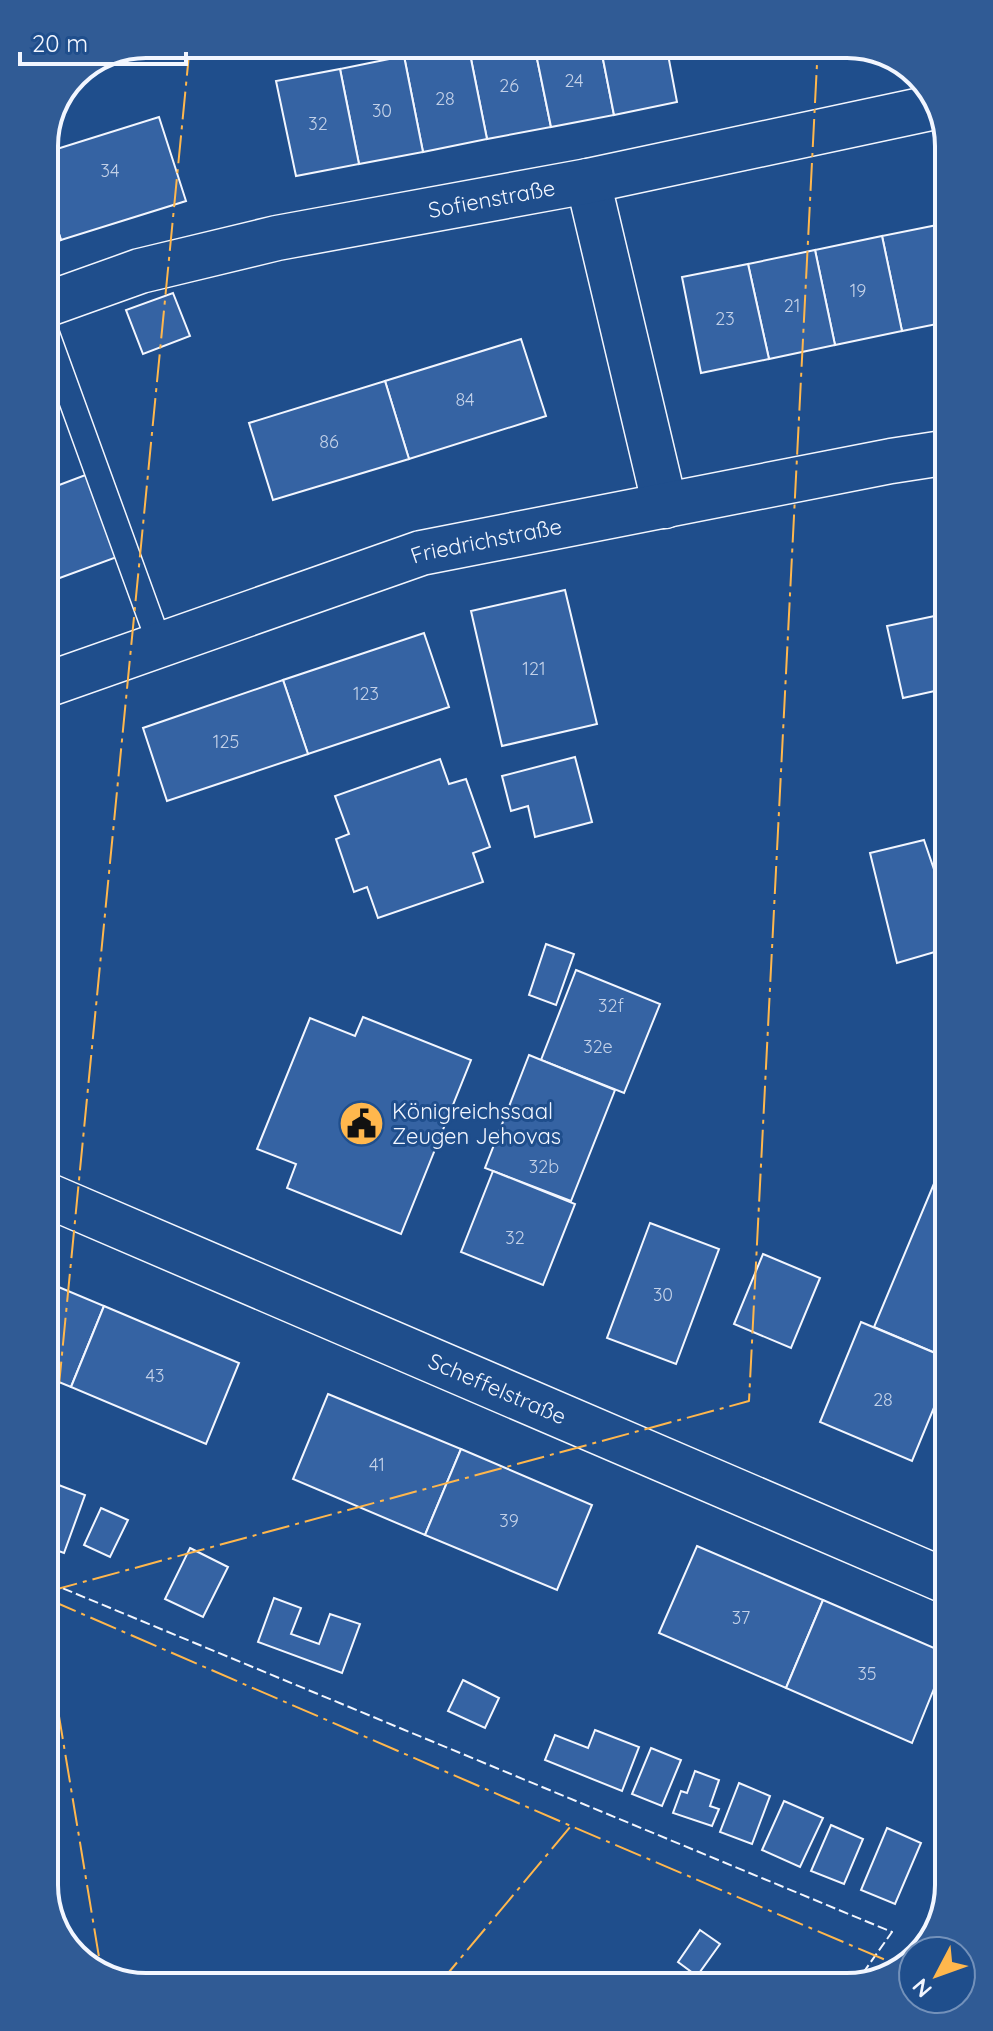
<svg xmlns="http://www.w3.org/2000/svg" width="993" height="2031" font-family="Quicksand,sans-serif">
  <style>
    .building { fill: #3563a3; stroke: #f2f6ff; stroke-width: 2 }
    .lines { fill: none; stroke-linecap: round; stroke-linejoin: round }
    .service-casing { stroke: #f2f6ff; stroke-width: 27 }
    .minor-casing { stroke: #f2f6ff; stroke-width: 47 }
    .primary-casing { stroke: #f2f6ff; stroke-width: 47 }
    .service { stroke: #1f4e8c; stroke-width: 24 }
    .minor { stroke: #1f4e8c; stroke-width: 44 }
    .primary { stroke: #1f4e8c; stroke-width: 44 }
    .fence { stroke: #f2f6ff; stroke-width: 2; stroke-dasharray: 10 4; stroke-linecap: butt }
    .power { stroke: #ffb74d; stroke-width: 2; stroke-dasharray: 28 6 4 6; stroke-linecap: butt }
    .labels { text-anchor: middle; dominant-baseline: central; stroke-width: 6; stroke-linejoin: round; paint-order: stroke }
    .number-label { font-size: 18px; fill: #c3d1e8 }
    .street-label { font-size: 22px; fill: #f2f6ff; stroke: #1f4e8c }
    .poi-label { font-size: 22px; fill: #f2f6ff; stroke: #1f4e8c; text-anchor: start }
    .rim { fill: none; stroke: #f2f6ff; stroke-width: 4 }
  </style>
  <rect width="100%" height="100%" fill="#1f4e8c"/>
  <!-- building -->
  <g class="building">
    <polygon points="468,44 534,44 551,127 487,139"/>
    <polygon points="468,44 487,139 423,152 404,56"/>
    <polygon points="534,44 600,44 614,115 551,127"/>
    <polygon points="600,44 666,44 677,102 614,115"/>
    <polygon points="404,56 423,152 359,164 340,69"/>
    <polygon points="340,69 359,164 296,176 276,81"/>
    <polygon points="159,117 186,201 61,240 44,187 44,153"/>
    <polygon points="44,187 61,240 45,245"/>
    <polygon points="942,224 942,323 902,331 882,236"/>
    <polygon points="882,236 902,331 835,345 815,250"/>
    <polygon points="815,250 835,345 769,359 748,264"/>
    <polygon points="748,264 769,359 701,373 682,277"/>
    <polygon points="173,293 190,336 143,354 126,310"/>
    <polygon points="521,339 546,416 409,459 385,381"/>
    <polygon points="385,381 409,459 273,500 249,423"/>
    <polygon points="88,474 117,557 46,583 46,490"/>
    <polygon points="565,590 597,724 502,746 471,611"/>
    <polygon points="944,614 944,689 903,698 887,626"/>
    <polygon points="424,633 449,707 308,754 283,680"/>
    <polygon points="283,680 308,754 167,801 143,728"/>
    <polygon points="575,757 592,822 535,837 528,806 511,811 502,776"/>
    <polygon points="440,759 449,784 466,779 490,847 473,853 483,882 378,918 367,887 354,892 336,839 349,834 335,796"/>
    <polygon points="924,840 938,881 945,879 945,949 897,963 870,853"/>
    <polygon points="546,944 574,954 556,1005 529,995"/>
    <polygon points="576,970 660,1004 624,1093 541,1060"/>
    <polygon points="363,1017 471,1060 401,1234 287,1188 296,1164 257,1149 310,1018 355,1036"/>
    <polygon points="529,1055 615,1090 571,1201 485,1168"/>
    <polygon points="946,1155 947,1358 874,1327"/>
    <polygon points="493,1171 575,1204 543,1285 461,1252"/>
    <polygon points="650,1223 719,1249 676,1364 607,1338"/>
    <polygon points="763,1254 820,1278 791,1348 734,1324"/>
    <polygon points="49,1283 104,1306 71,1387 49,1378"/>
    <polygon points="104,1306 239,1363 206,1444 71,1387"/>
    <polygon points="861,1322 947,1358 947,1376 912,1461 820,1422"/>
    <polygon points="328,1394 461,1449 425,1535 293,1479"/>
    <polygon points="461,1449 592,1505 557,1590 425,1535"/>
    <polygon points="56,1484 85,1495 64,1553 50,1548 50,1500"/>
    <polygon points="101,1508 128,1520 110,1557 84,1545"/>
    <polygon points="697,1546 823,1600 786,1688 659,1633"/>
    <polygon points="190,1548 228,1567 203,1617 165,1599"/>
    <polygon points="274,1598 301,1608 291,1634 319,1644 330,1614 360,1624 342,1673 258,1642"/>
    <polygon points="823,1600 948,1654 912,1743 786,1688"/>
    <polygon points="463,1680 499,1698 485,1728 448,1711"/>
    <polygon points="595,1730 639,1747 622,1791 545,1760 555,1735 588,1748"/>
    <polygon points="651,1748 681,1760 662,1806 632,1794"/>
    <polygon points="695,1771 719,1780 710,1806 719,1809 712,1826 673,1813 681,1791 687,1793"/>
    <polygon points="739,1783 770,1796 752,1844 720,1832"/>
    <polygon points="784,1801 823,1818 800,1867 762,1850"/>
    <polygon points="831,1825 863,1839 844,1884 811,1871"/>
    <polygon points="887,1828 921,1843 895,1904 861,1890"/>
    <polygon points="700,1930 720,1944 697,1976 678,1962"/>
  </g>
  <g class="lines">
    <defs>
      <polyline id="service" points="45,328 160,645"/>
      <g id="minor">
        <polyline points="588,181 665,506"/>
        <path id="s1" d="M 45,305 L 140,271 L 277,238 L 588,181 L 940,106"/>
        <path id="s2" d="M 49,1196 L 948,1582"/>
      </g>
      <g id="primary">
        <path id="s3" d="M 46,685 L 421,553 L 891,461 L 943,453"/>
      </g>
    </defs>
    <!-- service casing -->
    <use href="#service" class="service-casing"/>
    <!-- minor casing -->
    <use href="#minor" class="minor-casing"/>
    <!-- primary casing -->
    <use href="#primary" class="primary-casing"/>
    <!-- service -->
    <use href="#service" class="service"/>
    <!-- minor -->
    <use href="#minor" class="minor"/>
    <!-- primary -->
    <use href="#primary" class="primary"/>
    <!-- fence -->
    <polyline class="fence" points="50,1583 892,1932 858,1980"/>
    <!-- power -->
    <g class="power">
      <polyline points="50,1477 190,44"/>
      <polyline points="50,1591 749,1401 818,44"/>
      <polyline points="50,1600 571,1826 902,1967"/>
      <polyline points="51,1668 99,1957 96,1971"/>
      <polyline points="439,1984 571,1826"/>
    </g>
  </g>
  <!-- icons -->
  <defs>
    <symbol id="civic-disc" viewBox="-11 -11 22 22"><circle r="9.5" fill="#ffb74d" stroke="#1f4e8c"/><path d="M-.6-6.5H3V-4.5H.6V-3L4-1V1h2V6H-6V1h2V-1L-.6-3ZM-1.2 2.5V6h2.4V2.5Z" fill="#111"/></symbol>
  </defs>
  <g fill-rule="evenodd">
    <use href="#civic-disc" x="336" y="1098" width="51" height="51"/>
  </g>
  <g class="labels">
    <!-- number labels -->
    <g class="number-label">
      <text x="574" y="80">24</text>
      <text x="509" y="85">26</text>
      <text x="445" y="98">28</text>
      <text x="382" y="110">30</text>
      <text x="318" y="123">32</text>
      <text x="110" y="170">34</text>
      <text x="858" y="290">19</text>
      <text x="792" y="305">21</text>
      <text x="725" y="318">23</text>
      <text x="465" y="399">84</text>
      <text x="329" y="441">86</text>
      <text x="534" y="668">121</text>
      <text x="366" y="693">123</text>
      <text x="226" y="741">125</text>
      <text x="611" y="1005">32f</text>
      <text x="598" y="1046">32e</text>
      <text x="544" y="1166">32b</text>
      <text x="515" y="1237">32</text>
      <text x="663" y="1294">30</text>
      <text x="155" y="1375">43</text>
      <text x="883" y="1399">28</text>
      <text x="377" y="1464">41</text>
      <text x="509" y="1520">39</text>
      <text x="741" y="1617">37</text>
      <text x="867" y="1673">35</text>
    </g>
    <!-- street labels -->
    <g class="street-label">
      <text stroke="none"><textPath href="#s1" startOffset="460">Sofienstraße</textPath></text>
      <text stroke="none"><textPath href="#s3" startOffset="464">Friedrichstraße</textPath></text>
      <text stroke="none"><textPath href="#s2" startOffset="488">Scheffelstraße</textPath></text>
    </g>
    <!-- poi labels -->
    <g class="poi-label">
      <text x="392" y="1111">Königreichssaal<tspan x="392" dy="25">Zeugen Jehovas</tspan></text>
    </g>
  </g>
  <!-- crop -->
  <path d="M0 0H993V2031H0ZM146 58H847A88 88 0 0 1 935 146V1885A88 88 0 0 1 847 1973H146A88 88 0 0 1 58 1885V146A88 88 0 0 1 146 58Z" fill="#305b95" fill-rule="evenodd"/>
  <path class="rim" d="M146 58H847A88 88 0 0 1 935 146V1885A88 88 0 0 1 847 1973H146A88 88 0 0 1 58 1885V146A88 88 0 0 1 146 58Z"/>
  <!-- north arrow -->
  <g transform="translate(937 1975) rotate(229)"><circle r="38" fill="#1f4e8c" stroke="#7391ba" stroke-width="2"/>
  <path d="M0-6L14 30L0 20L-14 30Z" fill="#ffb74d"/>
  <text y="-12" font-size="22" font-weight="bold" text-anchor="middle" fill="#f2f6ff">N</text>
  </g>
  <!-- scale -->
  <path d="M20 52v12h166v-12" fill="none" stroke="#f2f6ff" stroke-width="4"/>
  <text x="32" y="52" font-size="24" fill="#f2f6ff" stroke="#1f4e8c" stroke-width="6" paint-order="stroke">20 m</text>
</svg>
